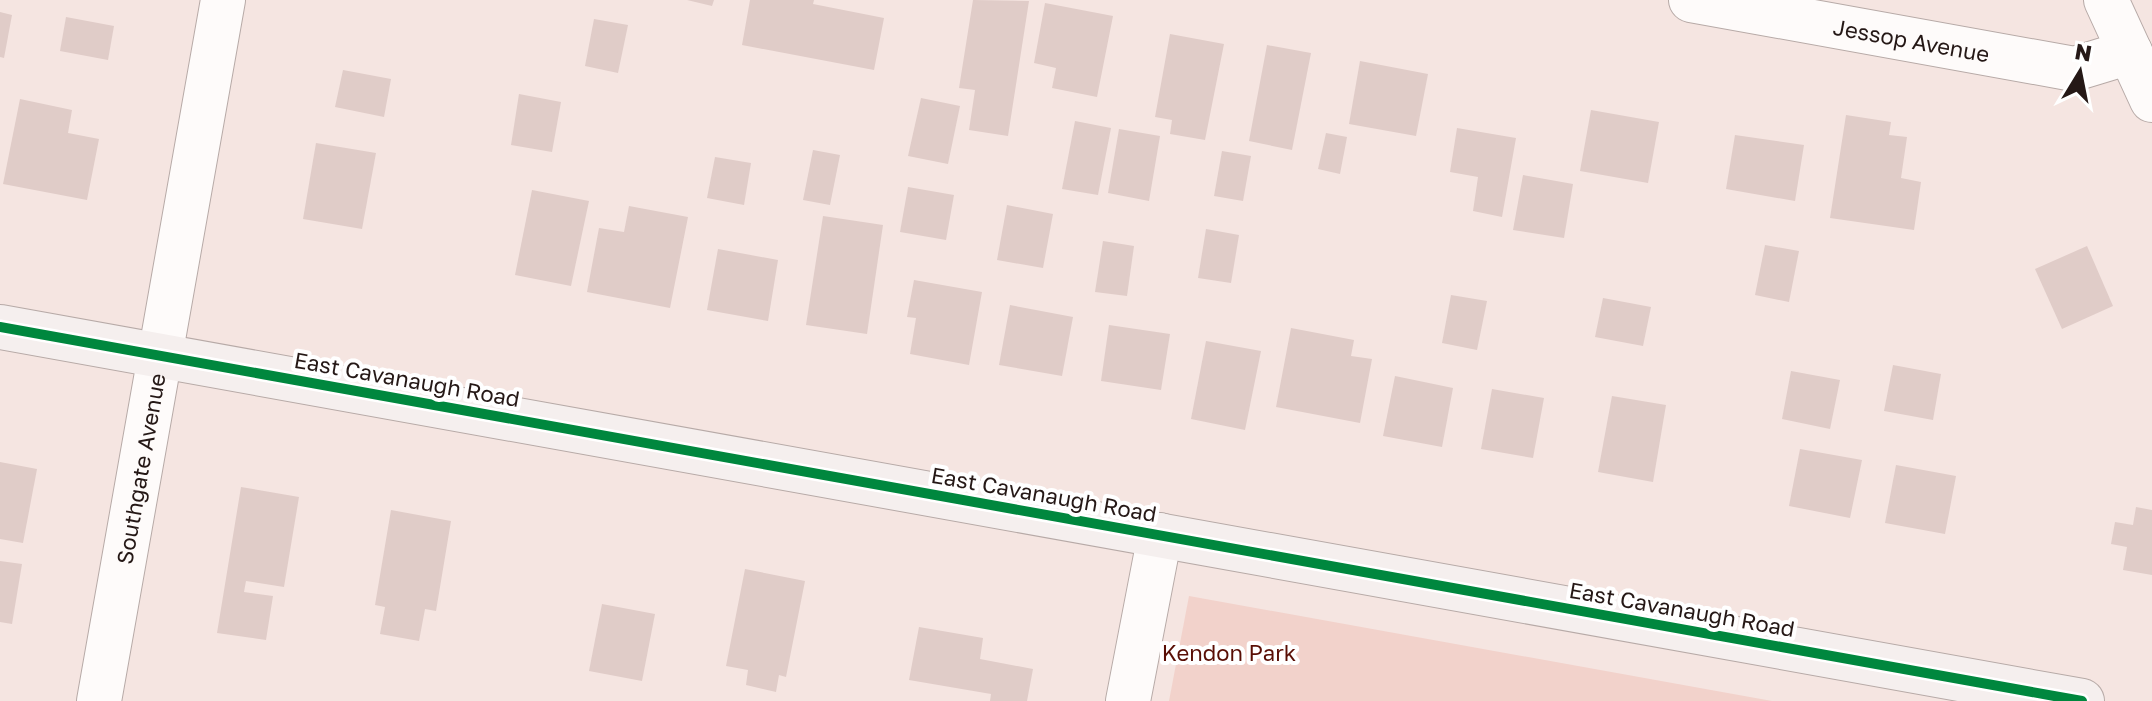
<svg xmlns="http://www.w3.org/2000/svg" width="2152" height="701" font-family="'Golos Text',sans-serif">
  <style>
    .green { fill: #f2d2cb }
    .building { fill: #e0ccc8 }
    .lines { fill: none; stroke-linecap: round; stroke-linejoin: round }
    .street-casing { stroke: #b7aaa7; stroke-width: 46 }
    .secondary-casing { stroke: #b7aaa7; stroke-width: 46 }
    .street { stroke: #fefbfa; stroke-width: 44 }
    .secondary { stroke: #f5efee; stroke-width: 44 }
    .cycleway-casing { stroke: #fff; stroke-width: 15 }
    .cycleway { stroke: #00873e; stroke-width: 10 }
    .labels { text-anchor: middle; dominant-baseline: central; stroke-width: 8; stroke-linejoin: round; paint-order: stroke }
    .street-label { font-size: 22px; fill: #251816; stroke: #fff }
    .park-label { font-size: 22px; fill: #590e05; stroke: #fff }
  </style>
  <rect width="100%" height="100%" fill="#f5e5e1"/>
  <!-- green -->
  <polygon class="green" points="1189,596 1772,701 1169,701"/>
  <!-- building -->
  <g class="building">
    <polygon points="687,0 714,0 712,6"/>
    <polygon points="750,0 814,0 813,4 884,18 874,70 742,45"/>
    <polygon points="973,0 1029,1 1008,136 969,130 975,90 959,88"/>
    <polygon points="1045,3 1113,16 1097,97 1052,88 1056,68 1034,63"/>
    <polygon points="0,12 12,15 4,58 0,57"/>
    <polygon points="66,17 114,26 108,60 60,51"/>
    <polygon points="594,19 628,25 618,73 585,66"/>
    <polygon points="1170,34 1224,44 1205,140 1170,134 1172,120 1155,117"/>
    <polygon points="1267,45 1311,53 1292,150 1249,141"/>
    <polygon points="1360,61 1428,74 1416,136 1349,124"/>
    <polygon points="343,70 391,79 384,117 335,107"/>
    <polygon points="519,94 561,102 552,152 511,145"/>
    <polygon points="921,98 960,106 948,164 908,156"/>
    <polygon points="20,99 72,110 68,133 99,139 87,200 3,184"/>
    <polygon points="1591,110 1659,122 1648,183 1580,171"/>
    <polygon points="1846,115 1891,122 1889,135 1907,137 1901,178 1921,182 1914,230 1830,218"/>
    <polygon points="1075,121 1111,128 1098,195 1062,189"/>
    <polygon points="1457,128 1516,138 1502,217 1473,211 1478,177 1450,172"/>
    <polygon points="1119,129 1160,136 1149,201 1108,193"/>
    <polygon points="1326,133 1347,137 1340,174 1318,169"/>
    <polygon points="1735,135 1804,145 1795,201 1726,189"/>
    <polygon points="316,143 376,153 362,229 303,219"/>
    <polygon points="813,150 840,155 830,205 803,200"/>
    <polygon points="1222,151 1251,156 1243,201 1214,196"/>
    <polygon points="715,157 751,163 744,205 707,198"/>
    <polygon points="1523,175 1573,184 1564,238 1513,230"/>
    <polygon points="908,187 954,195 946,240 900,232"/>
    <polygon points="532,190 589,201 571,286 515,275"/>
    <polygon points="1007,205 1053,214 1043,268 997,260"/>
    <polygon points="629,206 688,217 670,308 587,292 599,228 624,232"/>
    <polygon points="823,216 883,225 867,334 806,325"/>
    <polygon points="1206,229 1239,235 1231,283 1198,278"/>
    <polygon points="1103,241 1134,246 1127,296 1095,292"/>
    <polygon points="1765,245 1799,251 1789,302 1755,295"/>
    <polygon points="2087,246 2113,306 2062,329 2035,269"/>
    <polygon points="718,249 778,260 768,321 707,310"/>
    <polygon points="914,280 982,292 969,365 910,354 916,318 907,317"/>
    <polygon points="1451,295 1487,301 1477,350 1442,343"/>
    <polygon points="1603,298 1651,307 1643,346 1595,337"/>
    <polygon points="1010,305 1073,317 1062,376 999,365"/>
    <polygon points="1109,325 1170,334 1161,390 1101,381"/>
    <polygon points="1291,328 1354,340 1351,356 1372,359 1360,423 1276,407"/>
    <polygon points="1206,341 1261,351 1245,430 1191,419"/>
    <polygon points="1893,365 1941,374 1933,420 1884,411"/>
    <polygon points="1791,371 1840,380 1830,429 1782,419"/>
    <polygon points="1395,376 1453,388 1442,447 1383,436"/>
    <polygon points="1492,389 1544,398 1533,458 1481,449"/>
    <polygon points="1612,396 1666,405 1653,482 1598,472"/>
    <polygon points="1800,449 1862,460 1850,518 1789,506"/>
    <polygon points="0,462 37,469 23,543 0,539"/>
    <polygon points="1896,465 1956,476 1945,534 1885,523"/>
    <polygon points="241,487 299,497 284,587 246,581 244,592 273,596 266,640 217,633"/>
    <polygon points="2136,507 2152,510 2152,575 2123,570 2127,547 2111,544 2115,522 2133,525"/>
    <polygon points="391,510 451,521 436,611 425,609 419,641 380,634 385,607 375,605"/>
    <polygon points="0,561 22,564 12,624 0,622"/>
    <polygon points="745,569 805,581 786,677 779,675 776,692 746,685 748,670 726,666"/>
    <polygon points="602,604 655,614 642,681 589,671"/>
    <polygon points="919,627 983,638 980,659 1033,669 1027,701 990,701 991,694 909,680"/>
  </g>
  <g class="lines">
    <defs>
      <g id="street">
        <path id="s1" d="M 1691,0 L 2074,69 L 2130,52"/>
        <polyline points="2106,0 2152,100"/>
        <path id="s2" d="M 99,701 L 223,0"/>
        <polyline points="1128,701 1160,535"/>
      </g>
      <polyline id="secondary" points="0,327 2082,701"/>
    </defs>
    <!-- street casing -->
    <use href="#street" class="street-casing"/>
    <!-- secondary casing -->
    <use href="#secondary" class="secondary-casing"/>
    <!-- street -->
    <use href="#street" class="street"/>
    <!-- secondary -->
    <use href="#secondary" class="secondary"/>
    <defs>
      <polyline id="cycleway" points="0,327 2082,701"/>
    </defs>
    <!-- cycleway casing -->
    <use href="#cycleway" class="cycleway-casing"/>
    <!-- cycleway -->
    <use href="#cycleway" class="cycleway"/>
  </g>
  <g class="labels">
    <!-- street labels -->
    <g class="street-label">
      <text stroke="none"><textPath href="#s1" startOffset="224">Jessop Avenue</textPath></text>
      <text transform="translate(407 379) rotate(10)">East Cavanaugh Road</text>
      <text stroke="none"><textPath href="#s2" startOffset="236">Southgate Avenue</textPath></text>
      <text transform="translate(1044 494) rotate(10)">East Cavanaugh Road</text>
      <text transform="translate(1682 609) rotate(10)">East Cavanaugh Road</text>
    </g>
    <!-- park labels -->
    <g class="park-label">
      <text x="1229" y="652">Kendon Park</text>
    </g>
  </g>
  <!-- north arrow -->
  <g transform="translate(2080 72) rotate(10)" stroke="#ffffff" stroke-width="6" paint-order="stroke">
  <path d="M0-6L14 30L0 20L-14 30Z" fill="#251816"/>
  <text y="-12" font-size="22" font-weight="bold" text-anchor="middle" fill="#251816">N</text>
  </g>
</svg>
